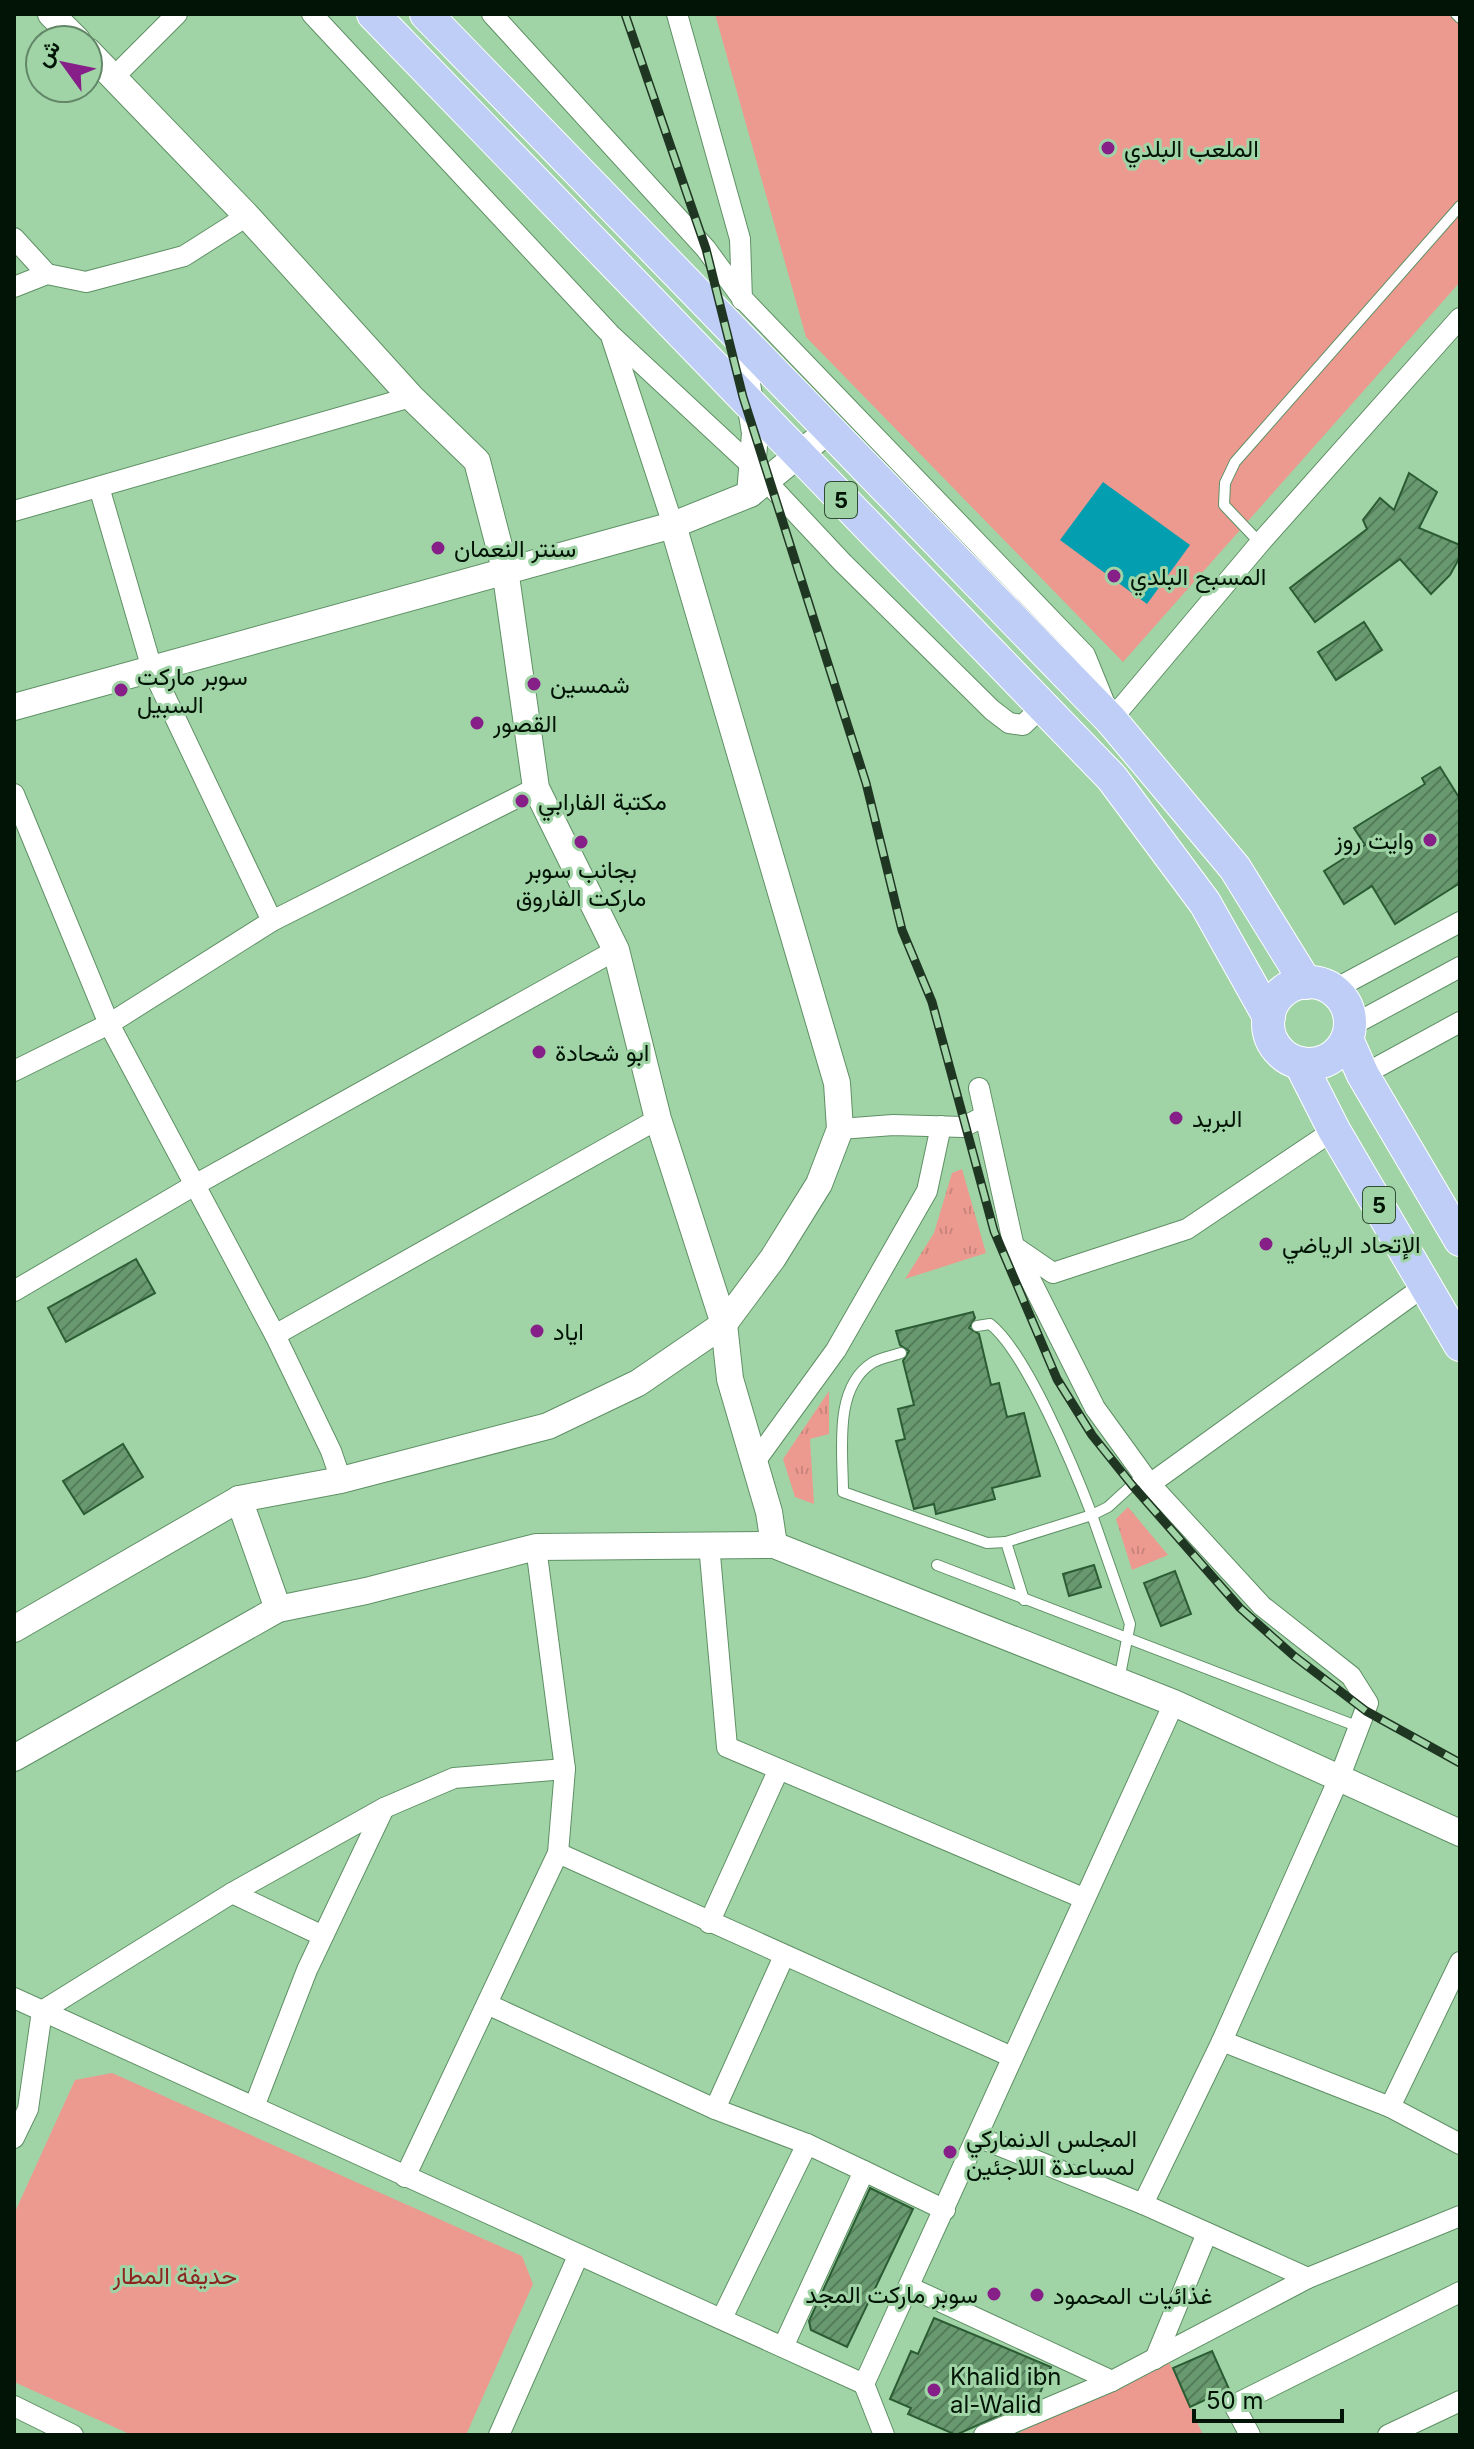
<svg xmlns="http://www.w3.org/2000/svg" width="1474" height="2449" font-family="Inter,Vazirmatn,sans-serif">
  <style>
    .grass { fill: url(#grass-tufts) }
    .park { fill: #ec9a90 }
    .water { fill: #039eaf }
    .building { fill: url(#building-hatch); stroke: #2c5c34; stroke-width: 2 }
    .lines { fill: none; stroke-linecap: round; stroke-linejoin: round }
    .service-casing { stroke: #5f9065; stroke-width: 12 }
    .minor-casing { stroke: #5f9065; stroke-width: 22 }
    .tertiary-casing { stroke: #5f9065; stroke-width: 28 }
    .primary-casing { stroke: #fff; stroke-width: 34 }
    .service { stroke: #fff; stroke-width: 10 }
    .minor { stroke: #fff; stroke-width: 20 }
    .tertiary { stroke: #fff; stroke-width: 26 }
    .primary { stroke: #becef6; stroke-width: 32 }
    .rail-casing { stroke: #1f3722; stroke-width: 9 }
    .rail { stroke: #a0d4a6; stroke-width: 6; stroke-dasharray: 18; stroke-linecap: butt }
    .poi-dot { fill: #861f87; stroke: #a0d4a6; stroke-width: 3 }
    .labels { text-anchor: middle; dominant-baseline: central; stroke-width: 6; stroke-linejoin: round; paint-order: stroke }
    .shield { fill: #a0d4a6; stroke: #314e35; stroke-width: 2 }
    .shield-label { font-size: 22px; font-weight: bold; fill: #021405 }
    .poi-label { font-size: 24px; fill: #021405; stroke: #a0d4a6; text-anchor: start }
    .park-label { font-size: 24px; fill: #8c241f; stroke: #a0d4a6 }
  </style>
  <defs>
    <pattern id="grass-tufts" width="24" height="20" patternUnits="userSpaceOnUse" patternTransform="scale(2)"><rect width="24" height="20" fill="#ec9a90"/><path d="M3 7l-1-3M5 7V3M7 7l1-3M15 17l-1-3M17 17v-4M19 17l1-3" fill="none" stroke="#c9847b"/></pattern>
    <pattern id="building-hatch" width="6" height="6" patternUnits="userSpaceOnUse" patternTransform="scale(2)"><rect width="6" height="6" fill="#699a6f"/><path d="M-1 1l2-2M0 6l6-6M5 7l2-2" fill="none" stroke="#547c59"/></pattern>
  </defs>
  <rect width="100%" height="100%" fill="#a0d4a6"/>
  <!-- grass -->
  <g class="grass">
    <polygon points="962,1169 986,1253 905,1279 934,1233 952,1173"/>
    <polygon points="829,1391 829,1434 810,1439 814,1504 795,1497 783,1459"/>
    <polygon points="1128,1507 1168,1555 1132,1570 1116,1519"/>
  </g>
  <!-- park -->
  <g class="park">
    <polygon points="715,14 1460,14 1460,282 1123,662 806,337"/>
    <polygon points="112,2073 522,2256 533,2284 466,2435 132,2435 14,2382 14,2214 75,2080"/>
    <polygon points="1169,2362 1203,2435 1014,2435"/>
  </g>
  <!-- water -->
  <polygon class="water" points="1103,482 1190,545 1147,604 1060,540"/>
  <!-- building -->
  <g class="building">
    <polygon points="1409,473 1437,492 1419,528 1460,545 1460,557 1450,575 1431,594 1400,559 1315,622 1290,588 1367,529 1363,520 1380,498 1394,510"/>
    <polygon points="1364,622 1382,650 1336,680 1318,652"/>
    <polygon points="1440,767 1460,799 1460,883 1395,924 1372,886 1344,904 1324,871 1365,845 1354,828 1425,784 1422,778"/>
    <polygon points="136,1259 155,1293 66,1342 48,1308"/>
    <polygon points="973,1312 975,1318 969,1328 979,1334 991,1385 999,1383 1007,1417 1024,1413 1040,1476 992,1488 995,1499 936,1514 934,1504 914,1509 896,1441 905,1439 898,1409 914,1405 903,1361 909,1351 900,1345 896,1331"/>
    <polygon points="123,1444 143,1477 84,1514 63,1481"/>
    <polygon points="1094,1565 1101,1587 1069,1596 1063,1574"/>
    <polygon points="1175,1571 1191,1614 1161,1626 1144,1583"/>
    <polygon points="870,2188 913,2209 847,2347 811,2330 809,2321"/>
    <polygon points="934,2318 1051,2367 1038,2398 956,2435 908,2414 911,2408 890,2399 911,2351 918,2354"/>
    <polygon points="1212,2351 1229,2389 1190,2407 1173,2368"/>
  </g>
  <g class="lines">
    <defs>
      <g id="service">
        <polyline points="1456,14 1460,18"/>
        <polyline points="1260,543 1224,505 1225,483 1235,462 1460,206"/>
        <path d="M 977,1326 L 990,1324 C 1026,1352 1075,1470 1092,1515 L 1108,1507 L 1143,1475"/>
        <path d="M 901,1353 C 892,1356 880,1358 872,1363 C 833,1388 843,1451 843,1492 L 987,1543 L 1006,1542 L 1024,1600"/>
        <polyline points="1006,1542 1092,1515 1130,1624 1119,1680"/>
        <polyline points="937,1565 1359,1727"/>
      </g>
      <g id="minor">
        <polyline points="312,14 611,335 753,467 842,562 992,710 1009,723 1023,725 1044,705"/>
        <polyline points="492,14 706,249 742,298 1085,655 1107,709"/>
        <polyline points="677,14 740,239 742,300"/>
        <polyline points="114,77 177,14"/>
        <polyline points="14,238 47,274"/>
        <polyline points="14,287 47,274 86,282 184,256 247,216"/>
        <polyline points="612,339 673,525"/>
        <polyline points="99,487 152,669 272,921"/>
        <polyline points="14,511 411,397"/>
        <polyline points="1111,720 1260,543 1460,318"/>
        <polyline points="14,794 109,1024 275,1335 331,1451 341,1480"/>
        <polyline points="1333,990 1460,922"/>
        <polyline points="1349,1027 1460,967"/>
        <polyline points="14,1071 109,1024 272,921 536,788"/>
        <polyline points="1363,1075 1460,1022"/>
        <polyline points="979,1088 1014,1247 1095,1408 1150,1484 1262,1606 1351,1676 1368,1703 1340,1776 1222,2041 1143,2204"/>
        <polyline points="840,1129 893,1125 963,1127 985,1116"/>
        <polyline points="1018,1249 1053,1273 1187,1229 1334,1130"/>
        <polyline points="14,1291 193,1186 616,950"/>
        <polyline points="275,1335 658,1119"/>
        <polyline points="754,1463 836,1350 927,1191 941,1126"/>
        <polyline points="1150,1484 1426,1285"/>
        <polyline points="709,1544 727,1747 1083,1898"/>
        <polyline points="558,1853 1012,2057"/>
        <polyline points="232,1893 323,1936"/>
        <polyline points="709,1923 778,1771"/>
        <polyline points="14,1998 864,2384"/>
        <polyline points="487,2004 715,2109 807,2144"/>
        <polyline points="1222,2041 1390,2107 1460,2144"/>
        <polyline points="254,2107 307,1970 384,1808"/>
        <polyline points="1390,2107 1460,1962"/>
        <polyline points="715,2109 784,1956"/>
        <polyline points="978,2137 1143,2204 1308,2278"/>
        <polyline points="14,2138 28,2109 42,2011 232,1893 384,1808 454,1778 565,1769"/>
        <polyline points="864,2171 945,2210"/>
        <polyline points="405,2177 558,1853 565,1769 536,1547"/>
        <polyline points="909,2287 1112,2381"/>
        <polyline points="722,2318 807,2144 864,2171 783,2347"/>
        <polyline points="1155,2359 1207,2233"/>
        <polyline points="14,2406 73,2435"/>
        <polyline points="499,2435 578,2256"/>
        <polyline points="884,2435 864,2384 1174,1703"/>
        <polyline points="984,2435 1112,2381 1308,2278 1460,2216"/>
        <polyline points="1250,2435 1234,2405 1460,2292"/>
        <polyline points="1388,2435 1460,2401"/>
      </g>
      <g id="tertiary">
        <polyline points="51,14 77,40"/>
        <polyline points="88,51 247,216 411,397 477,461 505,569 536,788 616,950 658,1119 724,1324 730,1379 769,1512 774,1545"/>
        <polyline points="740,340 755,433 750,494"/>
        <polyline points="14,707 673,525 750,494 829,430"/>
        <polyline points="239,1499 278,1609"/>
        <polyline points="14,1629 239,1499 341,1480 548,1426 638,1383 724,1324 773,1258 819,1184 840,1129 837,1083 673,525"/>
        <polyline points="14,1758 278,1609 366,1591 536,1547 774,1545 1174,1703 1460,1833"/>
      </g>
      <g id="primary">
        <polyline points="373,14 1112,778 1205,903 1269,1017"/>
        <polyline points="426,14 1111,720 1235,868 1306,983"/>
        <circle cx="1309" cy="1023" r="41"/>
        <polyline points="1347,1039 1363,1075 1460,1240"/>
        <polyline points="1300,1063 1334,1130 1460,1345"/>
      </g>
    </defs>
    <!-- service casing -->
    <use href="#service" class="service-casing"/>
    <!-- minor casing -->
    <use href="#minor" class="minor-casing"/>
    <!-- tertiary casing -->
    <use href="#tertiary" class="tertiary-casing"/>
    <!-- primary casing -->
    <use href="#primary" class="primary-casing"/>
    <!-- service -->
    <use href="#service" class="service"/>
    <!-- minor -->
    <use href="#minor" class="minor"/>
    <!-- tertiary -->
    <use href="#tertiary" class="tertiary"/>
    <!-- primary -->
    <use href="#primary" class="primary"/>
    <defs>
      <polyline id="rail" points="625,14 706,249 743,397 866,783 902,930 932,1002 994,1231 1057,1379 1092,1435 1132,1485 1240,1608 1294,1656 1366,1711 1460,1763"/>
    </defs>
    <!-- rail casing -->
    <use href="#rail" class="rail-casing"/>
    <!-- rail -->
    <use href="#rail" class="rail"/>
  </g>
  <!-- markers -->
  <g class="poi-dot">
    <circle cx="1108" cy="148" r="8"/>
    <circle cx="438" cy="548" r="8"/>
    <circle cx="1114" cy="576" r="8"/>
    <circle cx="534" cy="684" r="8"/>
    <circle cx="121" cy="690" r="8"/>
    <circle cx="477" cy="723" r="8"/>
    <circle cx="522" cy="801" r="8"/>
    <circle cx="1430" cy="840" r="8"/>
    <circle cx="581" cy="842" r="8"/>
    <circle cx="539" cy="1052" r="8"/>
    <circle cx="1176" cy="1118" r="8"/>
    <circle cx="1266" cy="1244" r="8"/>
    <circle cx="537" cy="1331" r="8"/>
    <circle cx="950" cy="2152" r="8"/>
    <circle cx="994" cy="2294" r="8"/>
    <circle cx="1037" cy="2295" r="8"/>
    <circle cx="934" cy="2390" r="8"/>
  </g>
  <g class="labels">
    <!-- shield labels -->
    <g class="shield">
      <rect x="825" y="482" width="32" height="36" rx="6"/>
      <rect x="1363" y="1187" width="32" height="36" rx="6"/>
    </g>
    <g class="shield-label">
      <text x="841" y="500">5</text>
      <text x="1379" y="1205">5</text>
    </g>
    <!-- poi labels -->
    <g class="poi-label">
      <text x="1124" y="148">الملعب البلدي</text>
      <text x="454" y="548">سنتر النعمان</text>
      <text x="1130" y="576">المسبح البلدي</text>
      <text x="137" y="676">سوبر ماركت<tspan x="137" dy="28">السبيل</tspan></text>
      <text x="550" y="684">شمسين</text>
      <text x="493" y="723">القصور</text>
      <text x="538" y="801">مكتبة الفارابي</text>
      <text x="1414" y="840" text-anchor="end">وايت روز</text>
      <text x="581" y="869" text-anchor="middle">بجانب سوبر<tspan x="581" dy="28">ماركت الفاروق</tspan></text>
      <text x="555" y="1052">ابو شحادة</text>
      <text x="1192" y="1118">البريد</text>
      <text x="1282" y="1244">الإتحاد الرياضي</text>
      <text x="553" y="1331">اياد</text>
      <text x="966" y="2138">المجلس الدنماركي<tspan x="966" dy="28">لمساعدة اللاجئين</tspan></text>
      <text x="978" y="2294" text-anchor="end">سوبر ماركت المجد</text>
      <text x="1053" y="2295">غذائيات المحمود</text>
      <text x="950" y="2376">Khalid ibn<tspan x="950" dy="28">al-Walid</tspan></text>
    </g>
    <!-- park labels -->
    <g class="park-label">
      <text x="175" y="2275">حديفة المطار</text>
    </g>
  </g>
  <!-- border -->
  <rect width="1474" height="2449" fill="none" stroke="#021405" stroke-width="32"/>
  <!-- north arrow -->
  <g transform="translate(64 64) rotate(303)"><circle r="38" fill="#a0d4a6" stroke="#618766" stroke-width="2"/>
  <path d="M0-6L14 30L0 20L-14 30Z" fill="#861f87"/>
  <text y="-12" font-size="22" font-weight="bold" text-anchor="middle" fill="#021405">ش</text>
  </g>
  <!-- scale -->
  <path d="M1194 2409v12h148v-12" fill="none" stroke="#021405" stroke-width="4"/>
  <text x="1206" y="2409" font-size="24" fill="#021405" stroke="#a0d4a6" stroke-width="6" paint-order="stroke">50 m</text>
</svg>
